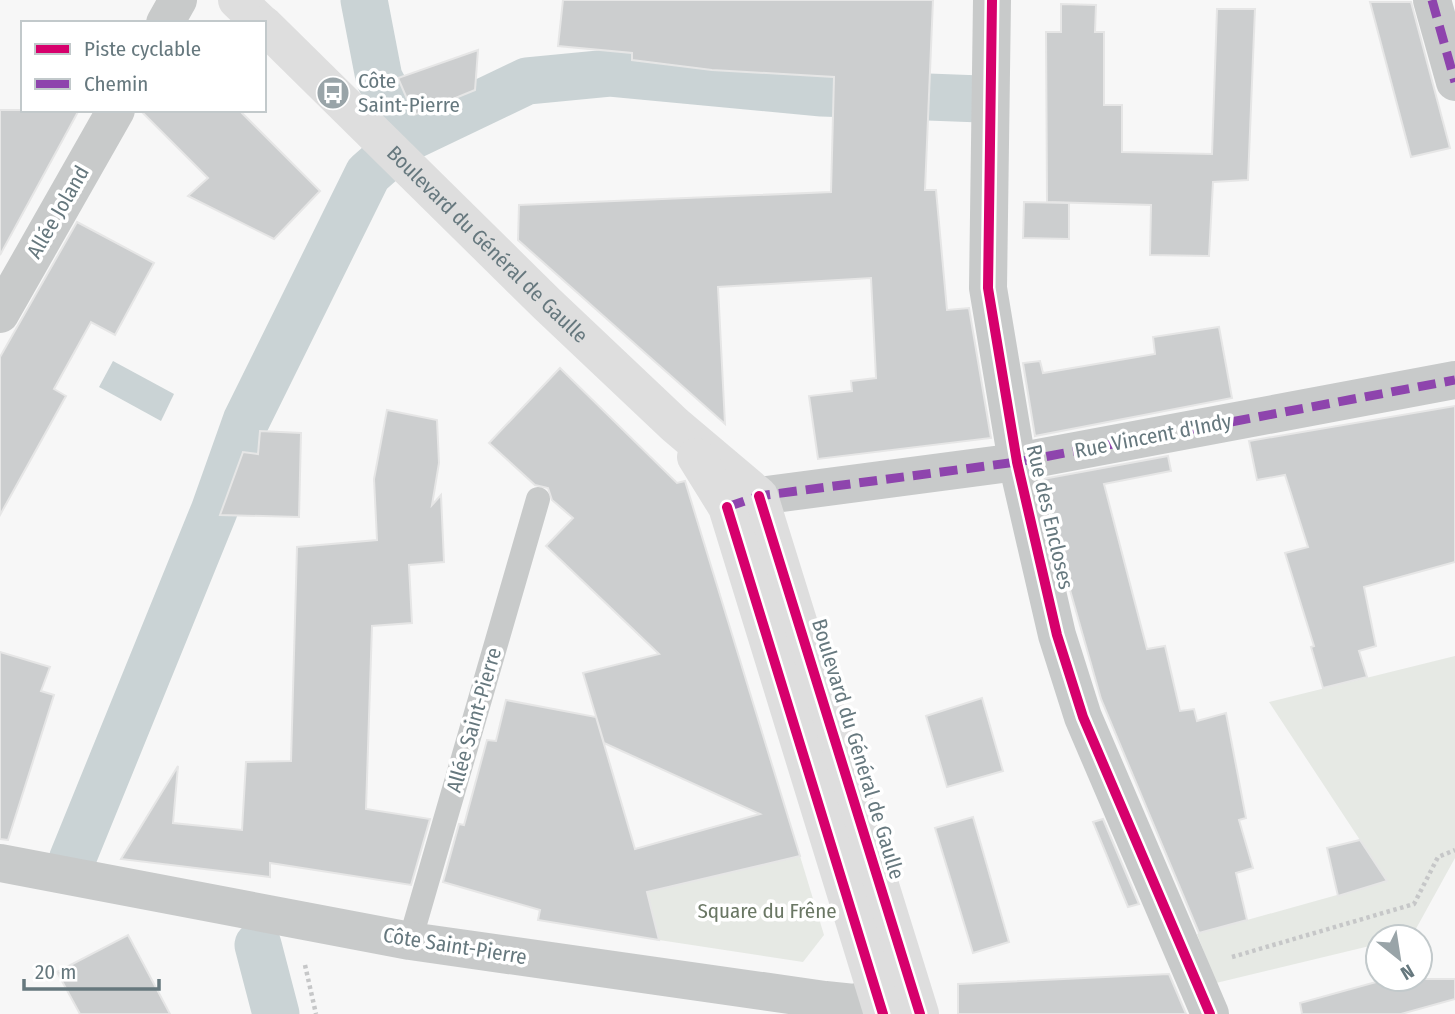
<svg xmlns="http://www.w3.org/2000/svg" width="1455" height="1014" font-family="'Fira Sans Condensed',sans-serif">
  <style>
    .green { fill: #e6e9e4 }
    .water { fill: #cad3d5 }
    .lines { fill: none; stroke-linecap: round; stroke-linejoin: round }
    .canal { stroke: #cad3d5; stroke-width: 47 }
    .building { fill: #cccecf; stroke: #e6e6e6; stroke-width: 2 }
    .path { stroke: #c6c7c8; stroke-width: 4.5; stroke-dasharray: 3.5 3.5; stroke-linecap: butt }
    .lane { stroke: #c8caca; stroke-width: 24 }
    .street { stroke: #c8caca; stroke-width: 38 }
    .secondary { stroke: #dedede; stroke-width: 38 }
    .quiet { stroke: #8e44ad; stroke-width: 9; stroke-dasharray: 18 9; stroke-linecap: butt }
    .cycleway-casing { stroke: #fff; stroke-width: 15 }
    .cycleway { stroke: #d6006c; stroke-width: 10 }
    .labels { text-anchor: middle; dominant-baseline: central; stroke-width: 7; stroke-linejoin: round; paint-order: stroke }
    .poi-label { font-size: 21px; fill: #66787e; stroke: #fff; text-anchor: start }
    .street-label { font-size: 21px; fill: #66787e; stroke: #fff }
    .park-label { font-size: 21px; fill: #6a7764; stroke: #fff }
  </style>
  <rect width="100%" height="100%" fill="#f7f7f7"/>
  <!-- green -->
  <g class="green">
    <polygon points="1455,656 1455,858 1412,936 1378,937 1378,944 1216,983 1197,934 1387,881 1269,702"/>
    <polygon points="800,856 824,935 803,962 659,940 647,892"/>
  </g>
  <!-- water -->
  <polygon class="water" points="113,361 174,394 161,421 99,387"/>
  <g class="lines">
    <!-- canal -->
    <g class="canal">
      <polyline points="364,0 379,78 410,137"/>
      <polyline points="72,860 214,511 246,421 368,174 410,137 527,81 610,73 822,93 981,99"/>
      <polyline points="258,945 276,1014"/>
    </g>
  </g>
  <!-- building -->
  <g class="building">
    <polygon points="563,0 933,0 925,190 936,190 947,310 969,308 991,438 818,459 809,396 852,391 851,381 876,378 871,278 718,287 725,424 518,240 519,205 831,192 834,77 712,70 632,60 632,53 558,46"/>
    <polygon points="1370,2 1411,2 1450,148 1411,157"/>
    <polygon points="1061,4 1096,5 1095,32 1104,32 1104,105 1122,105 1122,152 1212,154 1217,9 1255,9 1248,180 1213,182 1209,256 1150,255 1151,205 1047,202 1046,32 1061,32"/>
    <polygon points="478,50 475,90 414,115 398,78"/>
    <polygon points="0,110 79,110 0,255"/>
    <polygon points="140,110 239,110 320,191 274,239 188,196 208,178"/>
    <polygon points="1024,202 1069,203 1069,239 1023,238"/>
    <polygon points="77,222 154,263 115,335 91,322 54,389 66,396 0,515 0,357"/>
    <polygon points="1219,327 1232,398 1035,436 1023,363 1040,361 1043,373 1155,354 1153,337"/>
    <polygon points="560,368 677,483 685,481 800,856 647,892 659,940 538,920 540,910 443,882 459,824 464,825 487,740 496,741 506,700 596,717 635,849 760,814 604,743 583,673 659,654 546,546 573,518 552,500 548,488 535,485 489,443"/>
    <polygon points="1455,406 1455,562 1364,587 1376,646 1359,651 1367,677 1323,688 1311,647 1314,646 1285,553 1308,547 1285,475 1257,480 1249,441"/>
    <polygon points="387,410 437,420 439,463 432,505 441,495 444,562 409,565 412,623 372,626 366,809 430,819 411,885 270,863 270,877 121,859 178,766 173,823 242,830 246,762 291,761 297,547 377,540 374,479"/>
    <polygon points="260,431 301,433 299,517 220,515 243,452 258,454"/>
    <polygon points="1168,456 1171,471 1104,484 1147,649 1165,646 1180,711 1194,709 1197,721 1226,713 1246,818 1239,820 1253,868 1236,873 1247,920 1199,933 1101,699 1066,576 1043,479"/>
    <polygon points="0,652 50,667 41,691 54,695 8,840 0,839"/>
    <polygon points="982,698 1003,771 947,787 926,716"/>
    <polygon points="973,817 1009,942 973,953 935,828"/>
    <polygon points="1103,819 1139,904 1128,907 1093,822"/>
    <polygon points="1360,840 1387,881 1338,896 1327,848"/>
    <polygon points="128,935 170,1014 80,1014 57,972"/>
    <polygon points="1169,974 1186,1014 958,1014 958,984"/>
    <polygon points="1387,979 1455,979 1455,999 1401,1014 1302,1014 1300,1003"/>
  </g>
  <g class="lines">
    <!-- path -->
    <g class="path">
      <polyline points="1232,957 1414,904 1438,857 1455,850"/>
      <polyline points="305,965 316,1014"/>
    </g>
    <!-- lane -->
    <polyline class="lane" points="410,941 538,499"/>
    <!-- street -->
    <g class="street">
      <polyline points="992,0 988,288 1017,462 1057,635 1083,717 1210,1014"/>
      <polyline points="1432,0 1455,82"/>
      <polyline points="165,23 178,0"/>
      <polyline points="0,314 116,110"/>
      <polyline points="729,507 759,496 1017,462 1455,380"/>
      <polyline points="0,863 410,941 825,1000 854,1003 909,987"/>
    </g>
    <!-- secondary -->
    <g class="secondary">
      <polyline points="237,0 261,23"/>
      <path id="s1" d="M 264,25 L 546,303 L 675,425 L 759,496 L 920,1014"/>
      <polyline points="696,457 727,507 883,1014"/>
    </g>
    <!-- quiet -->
    <g class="quiet">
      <polyline points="1432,0 1455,82"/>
      <polyline points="727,507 759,496 1017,462 1455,380"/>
    </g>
    <defs>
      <g id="cycleway">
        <polyline points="992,0 988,288 1017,462 1057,635 1083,717 1210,1014"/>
        <polyline points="759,496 920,1014"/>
        <polyline points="727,507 883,1014"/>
      </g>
    </defs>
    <!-- cycleway casing -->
    <use href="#cycleway" class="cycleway-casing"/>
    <!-- cycleway -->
    <use href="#cycleway" class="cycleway"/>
  </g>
  <!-- icons -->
  <defs>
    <symbol id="bus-disc" viewBox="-11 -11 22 22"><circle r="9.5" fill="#99a4a8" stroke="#fff"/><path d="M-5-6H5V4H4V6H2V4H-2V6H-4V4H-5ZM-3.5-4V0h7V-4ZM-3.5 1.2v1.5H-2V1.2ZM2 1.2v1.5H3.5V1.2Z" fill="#fff"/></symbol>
  </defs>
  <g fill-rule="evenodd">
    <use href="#bus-disc" x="314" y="74" width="38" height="38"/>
  </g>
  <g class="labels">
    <!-- poi labels -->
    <g class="poi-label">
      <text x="358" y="81">Côte<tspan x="358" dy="24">Saint-Pierre</tspan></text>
    </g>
    <!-- street labels -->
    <g class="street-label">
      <text transform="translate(58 212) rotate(-60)">Allée Joland</text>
      <text stroke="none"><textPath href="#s1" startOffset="313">Boulevard du Général de Gaulle</textPath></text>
      <text transform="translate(1153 436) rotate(-11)">Rue Vincent d'Indy</text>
      <text transform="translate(1050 517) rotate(77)">Rue des Encloses</text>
      <text transform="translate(474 720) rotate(-74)">Allée Saint-Pierre</text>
      <text transform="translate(858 749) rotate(73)">Boulevard du Général de Gaulle</text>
      <text transform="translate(455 946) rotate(9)">Côte Saint-Pierre</text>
    </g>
    <!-- park labels -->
    <g class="park-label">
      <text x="767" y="911">Square du Frêne</text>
    </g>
  </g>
  <!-- legend -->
  <rect x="21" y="21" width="245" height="91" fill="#ffffff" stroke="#c2c9cb" stroke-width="2"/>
  <rect x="35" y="44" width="35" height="10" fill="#d6006c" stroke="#c2c9cb" stroke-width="2"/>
  <text x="84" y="56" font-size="21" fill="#66787e">Piste cyclable</text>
  <rect x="35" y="79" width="35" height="10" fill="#8e44ad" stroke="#c2c9cb" stroke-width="2"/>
  <text x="84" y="91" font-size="21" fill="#66787e">Chemin</text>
  <!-- north arrow -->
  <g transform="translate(1399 958) rotate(150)"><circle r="33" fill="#ffffff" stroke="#c2c9cb" stroke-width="2"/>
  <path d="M0-5L12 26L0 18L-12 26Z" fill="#99a4a8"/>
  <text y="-10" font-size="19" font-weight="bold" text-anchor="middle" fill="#66787e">N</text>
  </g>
  <!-- scale -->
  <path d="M24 979v10h135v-10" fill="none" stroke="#66787e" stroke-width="3.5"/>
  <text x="35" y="979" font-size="21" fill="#66787e" stroke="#ffffff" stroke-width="5" paint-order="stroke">20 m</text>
</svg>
